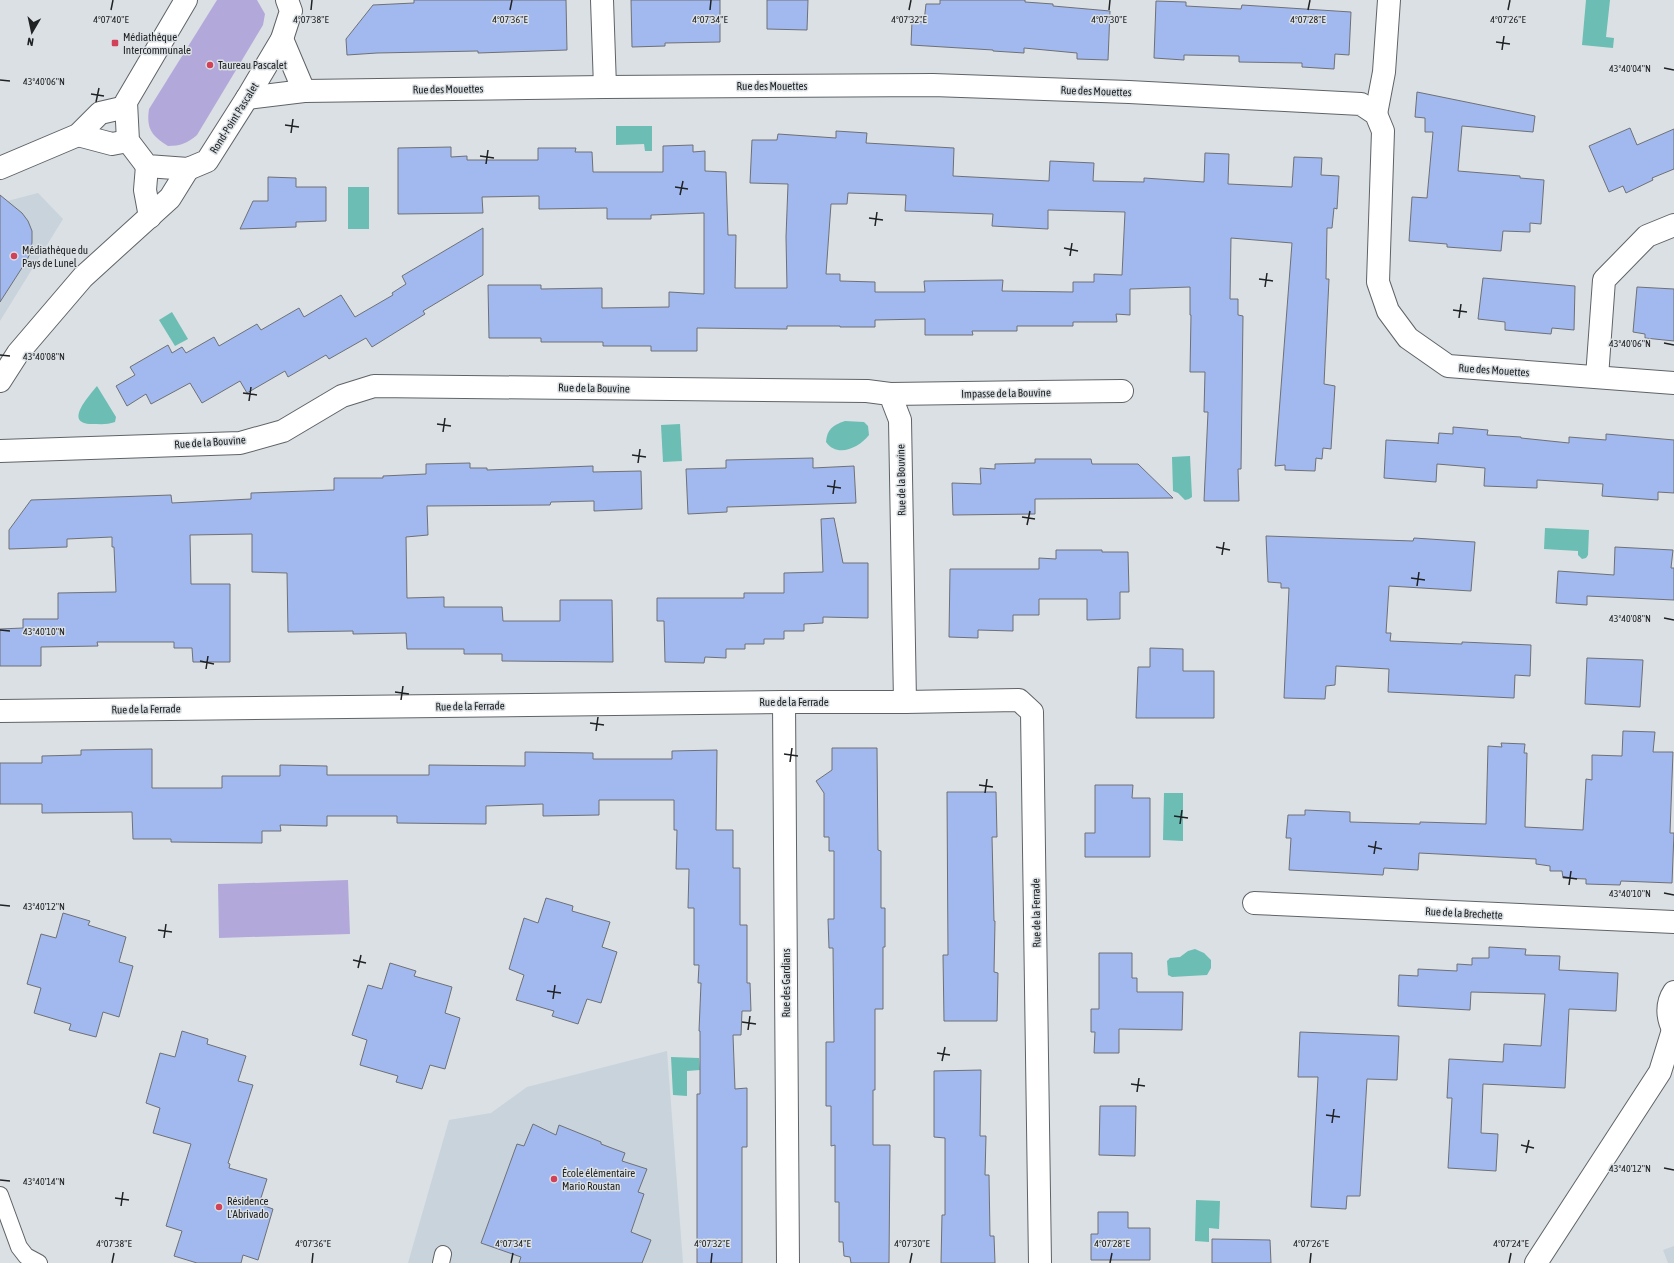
<svg xmlns="http://www.w3.org/2000/svg" width="1674" height="1263" font-family="'Asap Condensed',sans-serif">
  <style>
    .built { fill: #c8d3db }
    .green { fill: #b2a8da }
    .water { fill: #6cbdb3 }
    .building { fill: #a2b9ef; stroke: #6e7075; fill-rule: evenodd }
    .lines { fill: none; stroke-linecap: round; stroke-linejoin: round }
    .service-casing { stroke: #5f6366; stroke-width: 18 }
    .minor-casing { stroke: #5f6366; stroke-width: 24 }
    .tertiary-casing { stroke: #5f6366; stroke-width: 24 }
    .secondary-casing { stroke: #5f6366; stroke-width: 24 }
    .service { stroke: #fff; stroke-width: 16 }
    .minor { stroke: #fff; stroke-width: 22 }
    .tertiary { stroke: #fff; stroke-width: 22 }
    .secondary { stroke: #fff; stroke-width: 22 }
    .ticks { fill: none; stroke: #202224; stroke-width: 1.5 }
    .poi-dot { fill: #d14158; stroke: #dbe0e4; stroke-width: 1.5 }
    .labels { text-anchor: middle; dominant-baseline: central; stroke-width: 3; stroke-linejoin: round; paint-order: stroke }
    .poi-label { font-size: 11px; fill: #202224; stroke: #dbe0e4; text-anchor: start }
    .street-label { font-size: 11px; fill: #202224; stroke: #dbe0e4 }
    .ticks-label { font-size: 10px; text-anchor: middle; fill: #202224; stroke: #dbe0e4; stroke-width: 3; stroke-linejoin: round; paint-order: stroke }
  </style>
  <rect width="100%" height="100%" fill="#dbe0e4"/>
  <!-- built -->
  <g class="built">
    <polygon points="38,193 63,219 0,321 0,203"/>
    <polygon points="667,1051 683,1263 408,1263 449,1120 491,1113 527,1087"/>
    <polygon points="1674,1246 1674,1263 1668,1263 1663,1250"/>
  </g>
  <!-- green -->
  <g class="green">
    <path d="M 217,0 L 257,0 L 265,14 L 263,25 L 197,135 C 188,143 180,146 168,146 C 152,136 146,129 149,109 Z"/>
    <polygon points="348,880 350,934 219,938 218,884"/>
  </g>
  <!-- water -->
  <g class="water">
    <polygon points="1586,0 1610,0 1606,37 1614,38 1613,48 1582,45"/>
    <polygon points="616,126 652,126 652,151 645,151 644,144 616,145"/>
    <rect x="348" y="187" width="21" height="42"/>
    <polygon points="172,312 188,339 175,346 159,320"/>
    <path d="M 97,386 L 116,417 L 115,422 C 107,425 100,424 92,424 C 63,424 89,396 97,386 Z"/>
    <path d="M 845,421 L 864,422 L 868,426 L 869,435 C 859,448 837,458 826,442 C 827,429 833,425 845,421 Z"/>
    <polygon points="680,424 682,461 663,462 661,425"/>
    <polygon points="1190,456 1192,497 1189,499 1185,500 1178,493 1173,491 1172,457"/>
    <polygon points="1545,528 1589,530 1588,555 1586,558 1582,559 1578,555 1578,551 1544,549"/>
    <polygon points="1164,793 1183,793 1183,841 1163,840"/>
    <polygon points="1195,949 1204,953 1211,960 1211,968 1207,975 1172,977 1168,975 1167,961 1170,958 1180,957 1188,951"/>
    <polygon points="671,1057 699,1058 700,1070 687,1071 687,1096 673,1095"/>
    <polygon points="1196,1200 1220,1201 1219,1229 1209,1228 1209,1242 1195,1241"/>
  </g>
  <!-- building -->
  <g class="building">
    <polygon points="414,0 566,0 567,50 478,53 478,51 377,53 347,55 346,39 373,5 414,3"/>
    <polygon points="631,0 720,0 720,42 665,43 665,46 632,47"/>
    <polygon points="767,0 808,0 807,30 767,29"/>
    <polygon points="940,0 1025,0 1025,2 1053,4 1053,6 1110,11 1108,60 1077,59 1077,53 1024,48 1024,53 993,51 993,50 911,45 912,21 924,22 926,4 940,4"/>
    <polygon points="1156,1 1186,2 1186,6 1241,9 1242,5 1351,12 1349,55 1335,54 1334,69 1302,67 1302,63 1239,62 1239,56 1184,55 1184,60 1154,58"/>
    <polygon points="1417,92 1535,116 1533,132 1462,126 1458,171 1520,176 1520,178 1544,180 1541,224 1530,223 1530,232 1503,231 1501,251 1447,247 1447,244 1409,241 1412,197 1427,198 1433,132 1425,132 1425,118 1415,117"/>
    <polygon points="1630,128 1637,145 1674,129 1674,169 1652,178 1653,180 1626,193 1623,186 1609,192 1589,146"/>
    <path d="M 836,131 L 867,133 L 866,143 L 954,148 L 953,176 L 1049,181 L 1050,161 L 1094,163 L 1093,181 L 1144,182 L 1144,178 L 1204,182 L 1205,153 L 1229,154 L 1228,184 L 1292,187 L 1294,157 L 1322,158 L 1321,175 L 1339,176 L 1337,209 L 1334,208 L 1332,228 L 1327,228 L 1326,279 L 1329,279 L 1324,384 L 1335,386 L 1331,449 L 1323,448 L 1322,459 L 1316,458 L 1315,471 L 1285,470 L 1285,465 L 1275,466 L 1292,243 L 1231,238 L 1230,299 L 1238,299 L 1238,315 L 1243,316 L 1241,469 L 1238,469 L 1239,501 L 1204,501 L 1208,412 L 1204,412 L 1205,372 L 1190,372 L 1191,315 L 1190,315 L 1190,287 L 1130,289 L 1130,315 L 1116,314 L 1117,322 L 1073,322 L 1073,326 L 1017,326 L 1017,331 L 972,331 L 973,335 L 925,335 L 925,319 L 875,320 L 875,327 L 840,327 L 840,326 L 787,326 L 787,329 L 697,328 L 697,351 L 651,351 L 651,346 L 603,346 L 603,342 L 541,342 L 541,338 L 489,338 L 488,285 L 541,285 L 541,289 L 602,288 L 602,308 L 669,307 L 669,292 L 704,294 L 704,213 L 651,215 L 651,219 L 607,219 L 607,208 L 539,209 L 539,196 L 482,197 L 483,213 L 398,214 L 398,148 L 451,147 L 451,157 L 467,156 L 467,160 L 538,160 L 538,148 L 576,148 L 575,152 L 592,152 L 593,172 L 663,172 L 663,146 L 693,145 L 693,152 L 705,151 L 705,171 L 726,172 L 728,235 L 736,235 L 735,288 L 787,288 L 786,237 L 788,184 L 750,183 L 752,140 L 777,140 L 778,134 L 836,138 ZM 848,193 L 906,195 L 905,211 L 993,214 L 992,226 L 1048,229 L 1048,210 L 1125,212 L 1122,275 L 1094,274 L 1094,282 L 1073,282 L 1073,292 L 1002,291 L 1003,280 L 924,281 L 925,292 L 875,292 L 875,282 L 840,281 L 840,274 L 826,274 L 831,204 L 847,204 Z"/>
    <polygon points="268,177 296,178 296,187 326,187 326,221 296,222 296,227 240,229 253,201 268,201"/>
    <polygon points="0,195 22,213 28,221 32,231 32,242 31,251 27,260 0,302"/>
    <polygon points="483,228 483,275 423,311 425,314 372,347 366,338 329,359 326,355 288,377 285,371 247,393 240,381 202,403 190,383 151,404 146,394 127,406 116,386 135,375 130,367 168,345 172,353 182,347 186,353 214,337 219,346 257,324 261,330 299,308 304,317 341,295 355,317 393,295 392,293 406,284 402,276"/>
    <polygon points="1483,278 1575,286 1574,330 1552,328 1551,334 1505,330 1505,322 1478,319"/>
    <polygon points="1637,287 1674,289 1674,341 1645,338 1645,334 1633,332"/>
    <polygon points="1453,427 1488,430 1487,435 1521,437 1521,438 1569,443 1569,437 1606,440 1606,434 1674,440 1674,493 1658,492 1658,500 1602,496 1603,484 1537,480 1537,488 1484,486 1485,468 1437,464 1436,482 1384,478 1386,440 1438,443 1438,444 1439,433 1453,434"/>
    <polygon points="813,458 813,468 854,466 856,503 727,507 727,512 688,514 686,469 726,468 726,460"/>
    <polygon points="1035,459 1091,459 1092,464 1138,464 1173,498 1035,499 1035,514 953,515 952,483 981,484 980,468 995,469 995,464 1035,463"/>
    <polygon points="470,463 470,468 487,468 487,470 593,466 593,472 641,471 642,509 594,511 594,501 551,502 550,505 427,506 428,535 406,537 407,598 444,597 444,607 502,607 503,621 560,621 560,600 612,600 613,662 502,661 502,654 464,654 464,649 407,649 406,633 353,634 353,631 288,632 287,573 252,572 252,534 190,535 191,584 230,584 230,662 193,662 192,648 174,648 174,642 97,642 98,646 41,647 41,666 0,666 0,629 23,628 23,619 58,619 58,593 116,592 114,547 112,547 112,537 67,539 67,547 9,549 9,530 31,500 171,495 172,503 251,499 251,493 334,490 334,478 383,478 383,476 426,474 426,464"/>
    <polygon points="834,518 843,563 868,563 868,618 823,617 823,623 804,624 804,631 784,631 784,639 764,639 764,644 745,644 745,649 726,649 726,658 705,657 704,663 665,662 664,621 657,621 657,598 744,598 744,593 784,593 784,573 823,572 821,519"/>
    <polygon points="1266,536 1413,541 1414,538 1475,542 1471,591 1389,586 1386,633 1391,633 1390,641 1462,644 1462,642 1531,645 1530,676 1515,675 1514,698 1388,692 1389,669 1336,666 1335,685 1326,686 1325,699 1284,698 1289,588 1281,588 1281,583 1268,582"/>
    <polygon points="1615,547 1673,550 1671,568 1674,568 1674,600 1587,596 1587,605 1556,603 1558,571 1614,575"/>
    <polygon points="1056,550 1102,550 1102,552 1128,552 1129,592 1120,592 1120,619 1087,620 1087,599 1039,599 1039,615 1013,615 1013,631 978,630 978,638 949,637 950,569 1039,569 1039,558 1056,559"/>
    <polygon points="1150,648 1183,649 1183,671 1214,671 1214,718 1136,718 1138,667 1150,667"/>
    <polygon points="1587,658 1643,660 1640,707 1585,704"/>
    <polygon points="1623,731 1655,732 1653,752 1673,752 1670,833 1674,833 1672,883 1621,881 1620,885 1586,884 1586,879 1563,878 1562,871 1550,871 1550,866 1536,864 1536,859 1419,853 1418,870 1384,868 1383,875 1289,870 1291,838 1286,838 1288,815 1305,815 1305,810 1350,812 1350,822 1420,824 1420,822 1486,824 1488,746 1502,747 1501,743 1525,744 1524,753 1527,753 1525,827 1583,830 1586,779 1592,780 1592,755 1622,756"/>
    <polygon points="832,748 877,748 878,850 881,851 881,908 885,908 885,947 883,947 883,1009 875,1009 875,1090 873,1090 873,1145 890,1145 889,1263 851,1263 850,1257 844,1256 843,1242 839,1242 839,1202 835,1202 835,1145 831,1146 831,1106 826,1106 826,1042 834,1042 833,948 829,948 828,919 834,919 834,851 829,851 829,837 824,837 824,793 816,781 832,770"/>
    <polygon points="152,749 152,788 222,788 222,776 280,776 280,765 327,766 327,775 429,775 429,765 525,766 525,752 593,753 593,759 672,759 672,751 717,750 716,830 733,830 733,868 740,868 740,925 747,925 747,983 750,983 751,1011 742,1011 741,1035 733,1035 735,1089 747,1088 747,1147 742,1147 742,1263 697,1263 697,1094 700,1094 700,1031 699,1031 701,983 698,983 699,965 694,965 694,908 688,908 689,869 676,869 677,830 674,830 674,800 599,800 599,815 543,816 543,804 486,806 486,824 397,823 397,816 327,816 327,826 280,825 281,831 262,831 262,843 171,842 171,839 133,839 132,812 42,813 42,804 0,804 0,763 42,763 42,756 81,755 81,750"/>
    <polygon points="1095,785 1133,785 1132,798 1150,798 1150,857 1085,857 1085,833 1095,833"/>
    <polygon points="947,792 996,792 997,837 992,837 994,921 995,921 994,972 998,973 997,1021 944,1021 943,955 948,955"/>
    <polygon points="546,898 573,906 572,911 610,922 602,947 617,952 601,1003 587,999 578,1024 552,1016 554,1011 516,1000 524,975 509,969 524,918 538,923"/>
    <polygon points="63,913 90,921 88,925 126,937 119,962 133,966 119,1017 103,1012 96,1037 69,1030 71,1024 34,1013 41,988 27,984 41,934 56,938"/>
    <polygon points="1489,947 1526,949 1525,955 1560,956 1559,970 1618,973 1616,1011 1569,1009 1565,1088 1483,1084 1481,1133 1498,1134 1496,1171 1448,1168 1452,1098 1447,1098 1449,1059 1503,1062 1504,1044 1541,1046 1545,994 1471,992 1470,1010 1398,1006 1399,975 1418,976 1418,969 1457,971 1457,964 1472,965 1472,958 1489,958"/>
    <polygon points="1099,953 1132,953 1132,978 1137,978 1137,992 1183,992 1182,1030 1119,1029 1119,1053 1094,1053 1095,1032 1091,1032 1091,1009 1099,1009"/>
    <polygon points="390,963 416,971 414,976 452,987 445,1013 460,1018 445,1069 430,1065 422,1089 396,1082 398,1076 360,1065 367,1040 352,1035 368,985 382,989"/>
    <polygon points="182,1031 208,1039 207,1044 246,1056 238,1081 253,1085 228,1163 230,1164 229,1168 267,1179 259,1204 273,1209 258,1260 243,1255 241,1263 197,1263 174,1256 182,1231 166,1226 191,1144 153,1133 160,1108 146,1103 160,1053 175,1057"/>
    <polygon points="1300,1032 1399,1036 1397,1080 1367,1079 1360,1196 1347,1196 1346,1209 1311,1207 1318,1077 1298,1077"/>
    <polygon points="981,1070 980,1136 986,1136 985,1175 989,1175 990,1236 994,1236 995,1263 941,1263 942,1215 945,1215 945,1138 934,1137 934,1071"/>
    <polygon points="1100,1106 1136,1106 1135,1156 1099,1155"/>
    <polygon points="533,1124 556,1135 559,1125 601,1142 601,1144 625,1153 622,1161 647,1169 638,1192 644,1194 631,1232 651,1240 642,1263 519,1263 521,1257 481,1243 517,1144 524,1146"/>
    <polygon points="1098,1212 1128,1212 1128,1228 1150,1228 1150,1260 1091,1260 1091,1234 1098,1234"/>
    <polygon points="1212,1239 1270,1240 1271,1263 1212,1263"/>
  </g>
  <g class="lines">
    <defs>
      <g id="service">
        <polyline points="0,1195 19,1247 26,1256 39,1263"/>
        <polyline points="441,1263 443,1254"/>
      </g>
      <g id="minor">
        <polyline points="602,0 605,87"/>
        <polyline points="282,39 304,91"/>
        <polyline points="247,98 304,91 605,87 933,85 1129,92 1361,104 1376,114 1383,131 1378,282 1388,311 1408,338 1448,366 1674,383"/>
        <polyline points="1376,114 1384,72 1389,0"/>
        <polyline points="147,166 145,190 150,217"/>
        <polyline points="1597,377 1604,280 1647,236 1674,225"/>
        <polyline points="0,381 18,353 83,277 170,198 188,169"/>
        <polyline points="890,394 1122,391"/>
        <polyline points="0,451 240,443 283,431 342,396 374,386 867,391 890,394 900,420 905,702"/>
        <polyline points="784,702 788,1263"/>
        <polyline points="0,711 784,702 905,702 1019,700 1032,712 1040,1263"/>
        <polyline points="1254,903 1674,922"/>
      </g>
      <g id="tertiary">
        <polyline points="186,0 126,102 128,141 147,166 188,169 207,161 247,98 282,39 291,11 287,0"/>
        <polyline points="78,135 112,144 128,141"/>
        <polyline points="0,168 78,135 100,113 126,107"/>
      </g>
      <g id="secondary">
        <path d="M 1674,992 C 1666,1004 1667,1018 1674,1031"/>
        <polyline points="1536,1263 1660,1072 1673,1030"/>
      </g>
    </defs>
    <!-- service casing -->
    <use href="#service" class="service-casing"/>
    <!-- minor casing -->
    <use href="#minor" class="minor-casing"/>
    <!-- tertiary casing -->
    <use href="#tertiary" class="tertiary-casing"/>
    <!-- secondary casing -->
    <use href="#secondary" class="secondary-casing"/>
    <!-- service -->
    <use href="#service" class="service"/>
    <!-- minor -->
    <use href="#minor" class="minor"/>
    <!-- tertiary -->
    <use href="#tertiary" class="tertiary"/>
    <!-- secondary -->
    <use href="#secondary" class="secondary"/>
  </g>
  <!-- ticks -->
  <path class="ticks" d="M 111,10 L 113,0M 311,10 L 312,0M 510,10 L 512,0M 710,10 L 711,0M 909,10 L 911,0M 1109,10 L 1110,0M 1308,10 L 1310,0M 1508,10 L 1510,0M 1496,42 L 1510,44M 1502,50 L 1504,36M 1664,68 L 1674,70M 0,80 L 10,81M 91,94 L 104,96M 96,102 L 99,88M 285,125 L 299,127M 291,133 L 293,119M 480,156 L 494,158M 486,164 L 488,150M 675,187 L 688,189M 680,195 L 683,181M 869,218 L 883,220M 875,226 L 877,212M 1064,248 L 1078,251M 1070,256 L 1072,243M 1259,279 L 1273,281M 1265,287 L 1267,273M 1453,310 L 1467,312M 1459,318 L 1461,304M 1664,343 L 1674,345M 0,355 L 10,356M 243,393 L 257,395M 249,401 L 251,387M 437,424 L 451,426M 443,432 L 445,418M 632,455 L 646,457M 638,463 L 640,449M 827,486 L 841,488M 833,494 L 835,480M 1022,517 L 1035,519M 1027,525 L 1030,511M 1216,547 L 1230,550M 1222,555 L 1224,542M 1411,578 L 1425,580M 1417,586 L 1419,572M 1664,618 L 1674,620M 0,630 L 10,631M 200,661 L 214,664M 206,669 L 208,656M 395,692 L 409,694M 401,700 L 403,686M 590,723 L 604,725M 596,731 L 598,717M 784,754 L 798,756M 790,762 L 792,748M 979,785 L 993,787M 985,793 L 987,779M 1174,816 L 1188,818M 1180,824 L 1182,810M 1368,846 L 1382,849M 1374,854 L 1376,841M 1563,877 L 1577,879M 1569,885 L 1571,871M 1664,893 L 1674,895M 0,905 L 10,906M 158,930 L 172,932M 164,938 L 166,924M 353,960 L 366,963M 358,968 L 361,955M 547,991 L 561,993M 553,999 L 555,985M 742,1022 L 756,1024M 748,1030 L 750,1016M 937,1053 L 950,1055M 942,1061 L 945,1047M 1131,1084 L 1145,1086M 1137,1092 L 1139,1078M 1326,1115 L 1340,1117M 1332,1123 L 1334,1109M 1521,1145 L 1534,1148M 1526,1153 L 1529,1140M 1664,1168 L 1674,1170M 0,1180 L 10,1181M 115,1198 L 129,1200M 121,1206 L 123,1192M 112,1263 L 114,1253M 312,1263 L 313,1253M 511,1263 L 513,1253M 711,1263 L 712,1253M 910,1263 L 912,1253M 1110,1263 L 1112,1253M 1310,1263 L 1311,1253M 1509,1263 L 1511,1253"/>
  <!-- markers -->
  <g class="poi-dot">
    <rect x="111" y="39" width="8" height="8" rx="2"/>
    <circle cx="210" cy="65" r="4"/>
    <circle cx="14" cy="256" r="4"/>
    <circle cx="554" cy="1179" r="4"/>
    <circle cx="219" cy="1207" r="4"/>
  </g>
  <g class="labels">
    <!-- poi labels -->
    <g class="poi-label">
      <text x="123" y="37">Médiathèque<tspan x="123" dy="13">Intercommunale</tspan></text>
      <text x="218" y="65">Taureau Pascalet</text>
      <text x="22" y="250">Médiathèque du<tspan x="22" dy="13">Pays de Lunel</tspan></text>
      <text x="562" y="1173">École élémentaire<tspan x="562" dy="13">Mario Roustan</tspan></text>
      <text x="227" y="1201">Résidence<tspan x="227" dy="13">L'Abrivado</tspan></text>
    </g>
    <!-- street labels -->
    <g class="street-label">
      <text x="772" y="86">Rue des Mouettes</text>
      <text transform="translate(448 89) rotate(-1)">Rue des Mouettes</text>
      <text transform="translate(1096 91) rotate(2)">Rue des Mouettes</text>
      <text transform="translate(234 118) rotate(-58)">Rond-Point Pascalet</text>
      <text transform="translate(1494 370) rotate(4)">Rue des Mouettes</text>
      <text transform="translate(594 388) rotate(1)">Rue de la Bouvine</text>
      <text transform="translate(1006 393) rotate(-1)">Impasse de la Bouvine</text>
      <text transform="translate(210 442) rotate(-4)">Rue de la Bouvine</text>
      <text transform="translate(901 480) rotate(-91)">Rue de la Bouvine</text>
      <text x="794" y="702">Rue de la Ferrade</text>
      <text transform="translate(470 706) rotate(-1)">Rue de la Ferrade</text>
      <text transform="translate(146 709) rotate(-1)">Rue de la Ferrade</text>
      <text transform="translate(1036 913) rotate(-91)">Rue de la Ferrade</text>
      <text transform="translate(1464 913) rotate(3)">Rue de la Brechette</text>
      <text transform="translate(786 983) rotate(-90)">Rue des Gardians</text>
    </g>
  </g>
  <g class="ticks-label">
    <text x="111" y="23">4°07'40"E</text>
    <text x="311" y="23">4°07'38"E</text>
    <text x="510" y="23">4°07'36"E</text>
    <text x="710" y="23">4°07'34"E</text>
    <text x="909" y="23">4°07'32"E</text>
    <text x="1109" y="23">4°07'30"E</text>
    <text x="1308" y="23">4°07'28"E</text>
    <text x="1508" y="23">4°07'26"E</text>
    <text x="1630" y="72">43°40'04"N</text>
    <text x="44" y="85">43°40'06"N</text>
    <text x="1630" y="347">43°40'06"N</text>
    <text x="44" y="360">43°40'08"N</text>
    <text x="1630" y="622">43°40'08"N</text>
    <text x="44" y="635">43°40'10"N</text>
    <text x="1630" y="897">43°40'10"N</text>
    <text x="44" y="910">43°40'12"N</text>
    <text x="1630" y="1172">43°40'12"N</text>
    <text x="44" y="1185">43°40'14"N</text>
    <text x="114" y="1247">4°07'38"E</text>
    <text x="313" y="1247">4°07'36"E</text>
    <text x="513" y="1247">4°07'34"E</text>
    <text x="712" y="1247">4°07'32"E</text>
    <text x="912" y="1247">4°07'30"E</text>
    <text x="1112" y="1247">4°07'28"E</text>
    <text x="1311" y="1247">4°07'26"E</text>
    <text x="1511" y="1247">4°07'24"E</text>
  </g>
  <!-- north arrow -->
  <g transform="translate(32 32) rotate(189)" stroke="#dbe0e4" stroke-width="3" paint-order="stroke">
  <path d="M0-3L7 15L0 10L-7 15Z" fill="#202224"/>
  <text y="-6" font-size="11" font-weight="bold" text-anchor="middle" fill="#202224">N</text>
  </g>
</svg>
